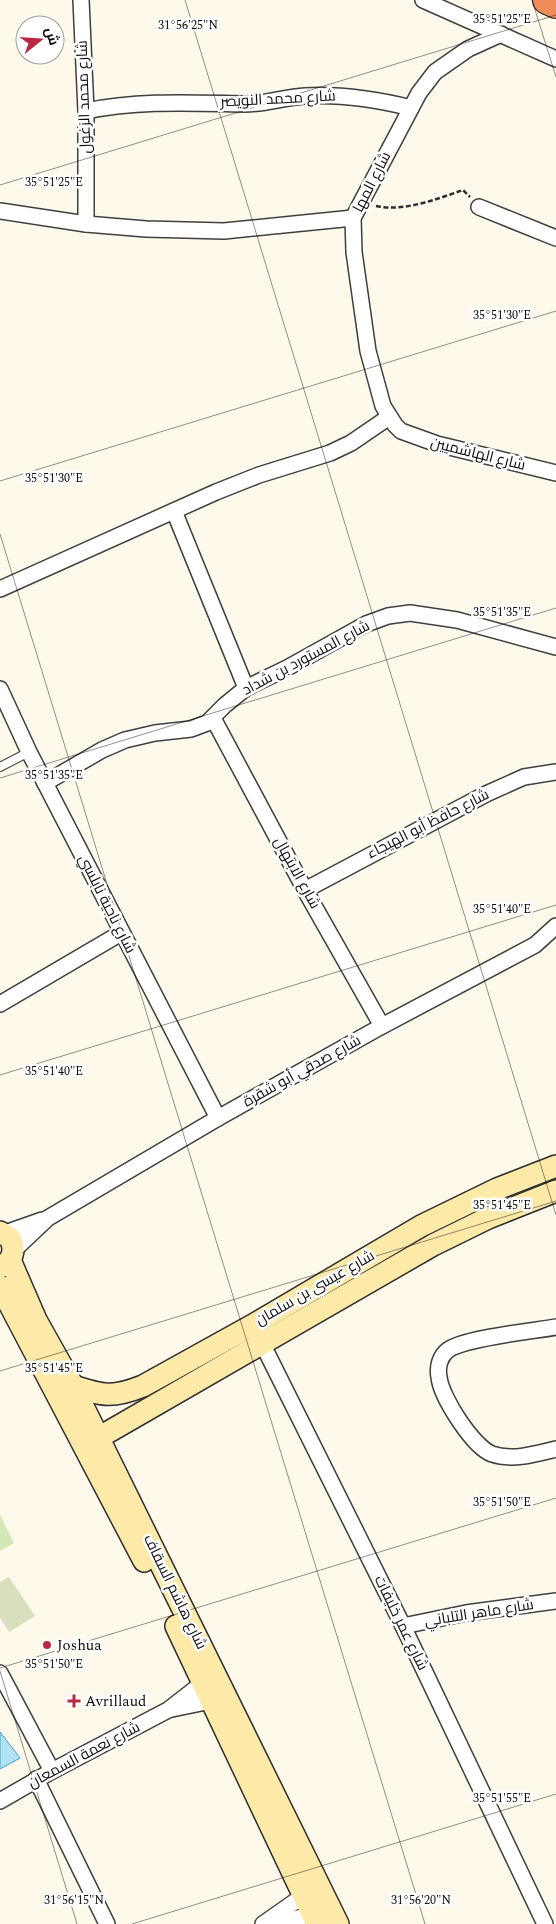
<svg xmlns="http://www.w3.org/2000/svg" width="556" height="1924" font-family="Spectral,Cairo,serif">
  <style>
    .green { fill: #d5e7b7 }
    .cemetery { fill: #d8dfbe }
    .water { fill: #b2e3f4; stroke: #3ba1c9 }
    .lines { fill: none; stroke-linecap: round; stroke-linejoin: round }
    .lane-casing { stroke: #3f3f3f; stroke-width: 10 }
    .street-casing { stroke: #3f3f3f; stroke-width: 18 }
    .secondary-casing { stroke: #2e2e2e; stroke-width: 24 }
    .highway-casing { stroke: #1d1d1d; stroke-width: 30 }
    .path { stroke: #2e2e2e; stroke-width: 2.5; stroke-dasharray: 5 2.5; stroke-linecap: butt }
    .lane { stroke: #fff; stroke-width: 8 }
    .street { stroke: #fff; stroke-width: 15 }
    .secondary { stroke: #fdeaa8; stroke-width: 21 }
    .highway { stroke: #f08c57; stroke-width: 28 }
    .ticks { fill: none; stroke: #0c0c0c; stroke-width: 1; stroke-opacity: 0.45 }
    .poi-dot { fill: #b82840; stroke: #fff; stroke-width: 2 }
    .labels { text-anchor: middle; dominant-baseline: central; stroke-width: 5; stroke-linejoin: round; paint-order: stroke }
    .street-label { font-size: 15px; fill: #0c0c0c; stroke: #fff }
    .poi-label { font-size: 15px; fill: #0c0c0c; stroke: #fff; text-anchor: start }
    .ticks-label { font-size: 12px; text-anchor: middle; fill: #0c0c0c; stroke: #fff; stroke-width: 5; stroke-linejoin: round; paint-order: stroke }
  </style>
  <rect width="100%" height="100%" fill="#fef9eb"/>
  <!-- green -->
  <polygon class="green" points="0,1515 14,1543 0,1551"/>
  <!-- cemetery -->
  <polygon class="cemetery" points="9,1577 35,1616 9,1632 0,1618 0,1582"/>
  <!-- water -->
  <polygon class="water" points="0,1732 20,1758 0,1769"/>
  <g class="lines">
    <defs>
      <polyline id="lane" points="0,767 29,752"/>
      <g id="street">
        <polyline points="81,0 86,111 86,224"/>
        <polyline points="423,0 556,59"/>
        <polyline points="501,34 468,49 435,72 419,93 353,218 354,252 368,351 383,406 395,425 401,431 437,444 556,473"/>
        <path d="M 86,111 C 139,100 191,103 245,104 C 266,104 285,97 305,96 C 342,94 375,99 411,108"/>
        <polyline points="479,207 556,238"/>
        <polyline points="0,211 86,224 146,229 224,231 353,218"/>
        <polyline points="174,511 246,688"/>
        <polyline points="0,589 216,492 259,475 330,453 351,443 389,417"/>
        <polyline points="0,689 29,752 218,1118"/>
        <polyline points="213,718 305,890 382,1026"/>
        <polyline points="45,783 102,750 125,740 155,733 191,729 207,723 225,705 246,688 287,668 366,624 388,616 410,613 457,620 556,647"/>
        <polyline points="305,890 486,794 524,777 556,772"/>
        <polyline points="0,1004 121,933"/>
        <polyline points="5,1233 42,1220"/>
        <polyline points="13,1251 48,1218 218,1118 382,1026 535,945 556,926"/>
        <path d="M 556,1327 C 533,1331 464,1338 448,1350 C 440,1356 437,1367 439,1377 C 441,1397 473,1447 492,1454 C 513,1461 536,1454 556,1449"/>
        <polyline points="258,1335 403,1626 545,1924"/>
        <polyline points="403,1626 466,1613 556,1601"/>
        <polyline points="0,1673 52,1771"/>
        <polyline points="172,1709 211,1701 219,1695"/>
        <polyline points="36,1779 107,1924"/>
        <polyline points="0,1801 52,1771 168,1710 209,1678"/>
        <polyline points="263,1924 310,1891"/>
        <polyline points="278,1924 322,1911"/>
      </g>
      <g id="secondary">
        <path d="M 0,1232 L 10,1238 C 16,1250 13,1261 0,1267"/>
        <polyline points="10,1260 36,1320 73,1386 338,1924"/>
        <polyline points="0,1286 144,1561"/>
        <path d="M 73,1386 C 103,1396 113,1398 143,1386 L 253,1325 L 421,1226 L 497,1189 L 556,1166"/>
        <polyline points="98,1438 433,1245 488,1218 556,1191"/>
        <polyline points="176,1626 317,1924"/>
      </g>
      <polyline id="highway" points="547,0 556,4"/>
    </defs>
    <!-- lane casing -->
    <use href="#lane" class="lane-casing"/>
    <!-- street casing -->
    <use href="#street" class="street-casing"/>
    <!-- secondary casing -->
    <use href="#secondary" class="secondary-casing"/>
    <!-- highway casing -->
    <use href="#highway" class="highway-casing"/>
    <!-- path -->
    <path class="path" d="M 376,206 C 404,212 437,199 463,190 L 470,197"/>
    <!-- lane -->
    <use href="#lane" class="lane"/>
    <!-- street -->
    <use href="#street" class="street"/>
    <!-- secondary -->
    <use href="#secondary" class="secondary"/>
    <!-- highway -->
    <use href="#highway" class="highway"/>
  </g>
  <!-- ticks -->
  <path class="ticks" d="M 185,0 L 556,1215M 532,0 L 556,77M 0,185 L 556,15M 0,481 L 556,311M 0,534 L 425,1924M 0,778 L 556,608M 0,1075 L 556,905M 0,1371 L 556,1201M 0,1668 L 556,1498M 0,1671 L 77,1924M 132,1924 L 556,1794"/>
  <!-- markers -->
  <g class="poi-dot">
    <circle cx="47" cy="1645" r="5"/>
    <path d="M71.5 1693.5h5v5h5v5h-5v5h-5v-5h-5v-5h5z"/>
  </g>
  <g class="labels">
    <!-- street labels -->
    <g class="street-label">
      <text transform="translate(84 97) rotate(-92)">شارع محمد الزغول</text>
      <text transform="translate(278 99) rotate(-3)">شارع محمد النويصر</text>
      <text transform="translate(372 182) rotate(-63)">شارع المها</text>
      <text transform="translate(478 454) rotate(14)">شارع الهاشميين</text>
      <text transform="translate(306 658) rotate(-28)">شارع المستورد بن شداد</text>
      <text transform="translate(428 824) rotate(-27)">شارع حافظ أبو الهيجاء</text>
      <text transform="translate(297 873) rotate(61)">شارع الابتهال</text>
      <text transform="translate(107 904) rotate(63)">شارع ناجية نابلسي</text>
      <text transform="translate(302 1071) rotate(-29)">شارع صدقي أبو شقرة</text>
      <text transform="translate(315 1288) rotate(-30)">شارع عيسى بن سلمان</text>
      <text transform="translate(175 1592) rotate(64)">شارع هاشم السقاف</text>
      <text transform="translate(479 1613) rotate(-9)">شارع ماهر التلباني</text>
      <text transform="translate(401 1623) rotate(64)">شارع عمر خليفات</text>
      <text transform="translate(84 1755) rotate(-28)">شارع نعمة السمعان</text>
    </g>
    <!-- poi labels -->
    <g class="poi-label">
      <text x="57" y="1645">Joshua</text>
      <text x="85" y="1701">Avrillaud</text>
    </g>
  </g>
  <g class="ticks-label">
    <text x="502" y="23">35°51'25"E</text>
    <text x="188" y="29">31°56'25"N</text>
    <text x="54" y="186">35°51'25"E</text>
    <text x="502" y="319">35°51'30"E</text>
    <text x="54" y="482">35°51'30"E</text>
    <text x="502" y="616">35°51'35"E</text>
    <text x="54" y="779">35°51'35"E</text>
    <text x="502" y="913">35°51'40"E</text>
    <text x="54" y="1075">35°51'40"E</text>
    <text x="502" y="1209">35°51'45"E</text>
    <text x="54" y="1372">35°51'45"E</text>
    <text x="502" y="1506">35°51'50"E</text>
    <text x="54" y="1668">35°51'50"E</text>
    <text x="502" y="1802">35°51'55"E</text>
    <text x="74" y="1904">31°56'15"N</text>
    <text x="421" y="1904">31°56'20"N</text>
  </g>
  <!-- north arrow -->
  <g transform="translate(40 40) rotate(73)"><circle r="24" fill="#ffffff" stroke="#9e9e9e"/>
  <path d="M0-4L9 19L0 12L-9 19Z" fill="#b82840"/>
  <text y="-8" font-size="14" font-weight="bold" text-anchor="middle" fill="#0c0c0c">ش</text>
  </g>
</svg>
